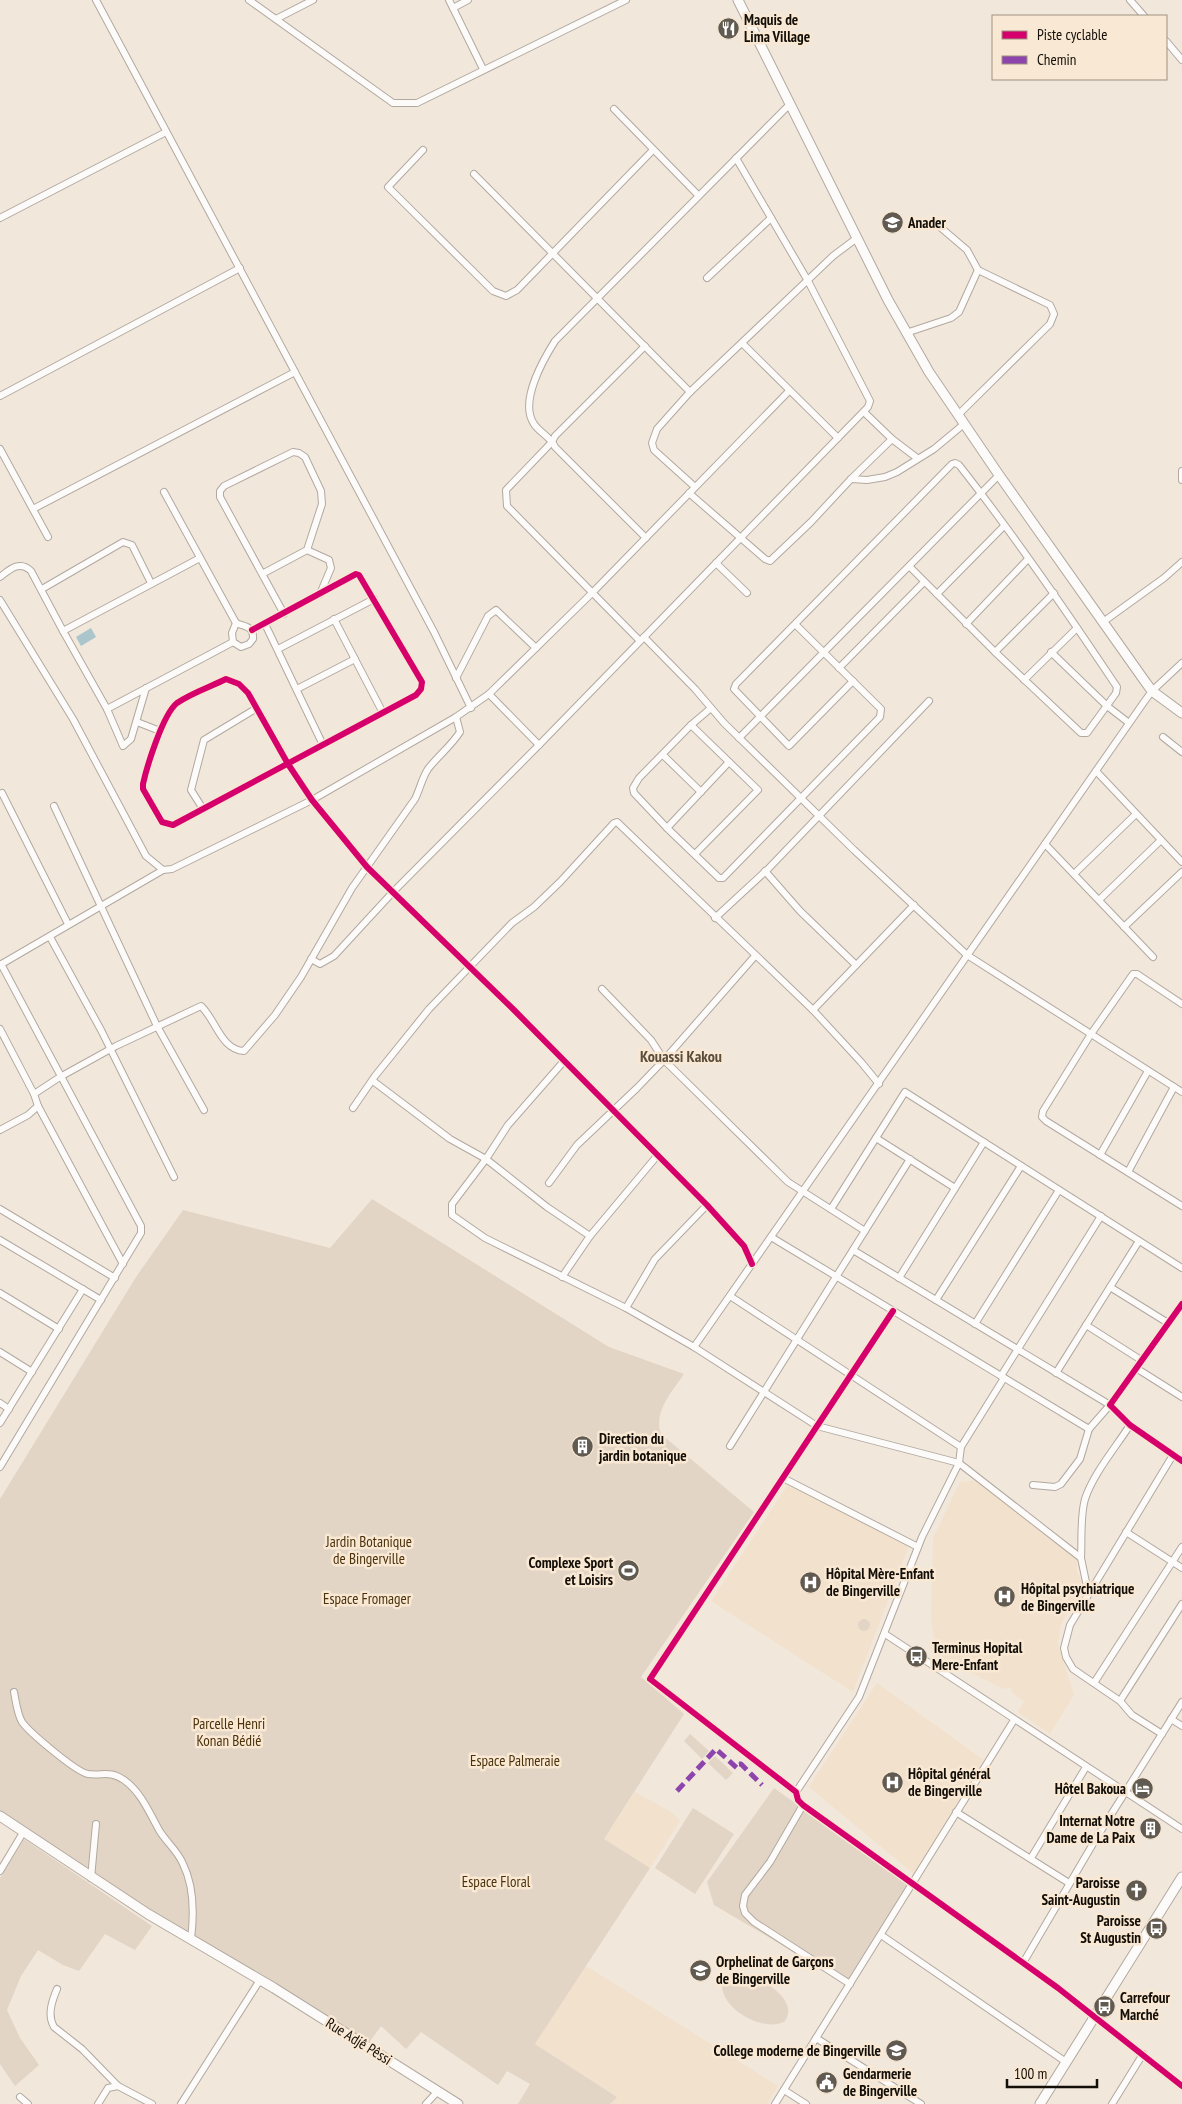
<svg xmlns="http://www.w3.org/2000/svg" width="1182" height="2104" font-family="'PT Sans Narrow',sans-serif">
  <style>
    .built { fill: #f2e2cd }
    .green { fill: #e3d5c5 }
    .water { fill: #aac5cb }
    .lines { fill: none; stroke-linecap: round; stroke-linejoin: round }
    .street-casing { stroke: #b1a9a0; stroke-width: 8 }
    .secondary-casing { stroke: #b1a9a0; stroke-width: 11 }
    .street { stroke: #fdfbfa; stroke-width: 6 }
    .secondary { stroke: #fdfbfa; stroke-width: 9 }
    .quiet { stroke: #8e44ad; stroke-width: 5; stroke-dasharray: 10 5; stroke-linecap: butt }
    .cycleway-casing { stroke: #f9e8d3; stroke-width: 9 }
    .cycleway { stroke: #d6006c; stroke-width: 6 }
    .labels { text-anchor: middle; dominant-baseline: central; stroke-width: 5; stroke-linejoin: round; paint-order: stroke }
    .poi-label { font-size: 15px; font-weight: bold; fill: #130e07; stroke: #f9e8d3; text-anchor: start }
    .park-label { font-size: 15px; fill: #4b320b; stroke: #f9e8d3 }
    .street-label { font-size: 15px; fill: #130e07; stroke: #f9e8d3 }
    .neighbourhood-label { font-size: 16px; font-weight: bold; fill: #5a4d3b; stroke: #f9e8d3 }
  </style>
  <rect width="100%" height="100%" fill="#f1e7db"/>
  <!-- built -->
  <g class="built">
    <polygon points="978,1480 1077,1558 1077,1573 1084,1585 1073,1608 1068,1611 1061,1624 1058,1644 1074,1695 1050,1734 1018,1712 1024,1701 1012,1693 1011,1687 1003,1689 936,1655 931,1618 933,1538 960,1482"/>
    <polygon points="789,1483 910,1543 853,1692 711,1601"/>
    <polygon points="877,1683 985,1761 914,1874 809,1787"/>
    <polygon points="635,1792 673,1813 680,1821 650,1868 604,1839"/>
    <polygon points="586,1966 778,2086 767,2104 612,2104 611,2103 616,2096 535,2044"/>
  </g>
  <!-- green -->
  <g class="green">
    <path d="M 372,1199 L 609,1347 L 684,1374 C 672,1392 653,1412 661,1434 L 754,1512 L 641,1677 L 684,1714 L 604,1839 L 650,1868 L 535,2044 L 617,2097 L 610,2104 L 518,2104 L 530,2084 L 507,2071 L 498,2085 L 421,2032 L 406,2049 L 381,2026 L 368,2044 L 262,1982 L 0,1818 L 0,1499 L 136,1277 L 183,1210 L 330,1248 Z"/>
    <circle cx="864" cy="1625" r="6"/>
    <polygon points="690,1734 709,1751 702,1759 684,1741"/>
    <polygon points="715,1756 733,1773 726,1780 708,1763"/>
    <polygon points="774,1788 911,1886 846,1983 714,1905 707,1882"/>
    <polygon points="693,1808 734,1834 695,1894 655,1868"/>
    <polygon points="24,1839 152,1926 135,1950 105,1934 79,1971 63,1965 38,1950 21,1976 7,2010 20,2038 39,2065 15,2086 0,2064 0,1878"/>
    <path d="M 741,1972 C 758,1975 802,2001 784,2022 C 762,2032 720,2009 722,1983 L 730,1974 Z"/>
  </g>
  <!-- water -->
  <polygon class="water" points="91,628 96,637 81,646 76,637"/>
  <g class="lines">
    <defs>
      <g id="street">
        <polyline points="96,0 434,632 471,708"/>
        <polyline points="249,0 393,103 417,103 626,0"/>
        <polyline points="449,0 483,69"/>
        <polyline points="1130,0 1144,16"/>
        <polyline points="453,8 468,0"/>
        <polyline points="276,19 313,0"/>
        <polyline points="1166,41 1182,60"/>
        <polyline points="614,109 698,195"/>
        <polyline points="423,150 388,187 493,291 506,296 517,290 653,150"/>
        <polyline points="474,174 690,392"/>
        <polyline points="0,218 166,132"/>
        <polyline points="940,227 967,250 978,270 1050,305 1054,314 1050,324 958,415"/>
        <polyline points="707,278 771,218"/>
        <polyline points="906,333 951,318 959,312 978,270"/>
        <polyline points="742,343 838,438"/>
        <polyline points="0,396 240,268"/>
        <polyline points="865,413 892,439 917,458"/>
        <polyline points="0,449 48,537"/>
        <polyline points="1182,471 1182,480"/>
        <polyline points="851,479 867,480 885,477 897,472 934,449 964,424"/>
        <polyline points="695,487 654,450 652,443 657,429 690,392 833,256 857,238"/>
        <polyline points="164,492 236,623"/>
        <polyline points="689,493 765,559 770,561 811,522 851,479 892,439"/>
        <polyline points="33,509 295,372"/>
        <path d="M 646,538 L 555,447 C 551,437 540,433 534,424 C 519,402 543,360 555,341 L 790,104"/>
        <polyline points="307,550 329,560 331,568 320,594"/>
        <polyline points="716,563 747,593"/>
        <polyline points="262,574 307,550 322,504 321,491 305,457 299,453 293,452 224,486 220,491 220,497 284,614"/>
        <path d="M 0,577 C 10,569 20,560 31,571 L 63,631 L 200,558"/>
        <polyline points="42,589 123,542 132,545 151,583"/>
        <polyline points="937,594 1004,526"/>
        <polyline points="0,600 73,719 146,856 163,870 172,869 312,800 456,717 489,694 592,593 789,391"/>
        <polyline points="334,619 383,713"/>
        <polyline points="1103,622 1164,578 1182,562"/>
        <path d="M 236,623 C 245,627 254,626 253,639 L 249,644 L 241,647 L 233,642 L 232,633 Z"/>
        <polyline points="265,624 323,745"/>
        <polyline points="966,624 1028,559"/>
        <path d="M 252,630 L 356,574 L 359,575 L 422,682 L 421,689 L 416,695 L 173,825 L 162,822 L 143,789 L 143,784 C 147,766 163,714 177,703 C 191,693 210,687 226,679 L 239,684 L 248,693 L 288,764 L 312,800 L 367,867 L 514,1010 L 707,1205 L 744,1246 L 752,1264"/>
        <polyline points="63,631 107,709 123,746 131,739 146,688"/>
        <polyline points="644,637 695,689 724,723 854,850 967,955 1182,1092"/>
        <polyline points="640,641 507,506 506,490 552,442 555,436 645,346"/>
        <polyline points="278,649 374,599"/>
        <polyline points="995,652 1054,593"/>
        <polyline points="1051,652 1107,706 1129,723"/>
        <polyline points="839,668 924,582"/>
        <polyline points="456,678 488,616 496,610 536,648"/>
        <polyline points="1024,680 1077,628"/>
        <path d="M 853,681 L 789,746 L 734,689 L 736,684 L 952,464 L 955,463 L 959,465 C 1015,536 1067,612 1117,687 L 1116,693 L 1087,733 L 1081,733 L 995,652 L 910,567"/>
        <polyline points="297,689 355,659"/>
        <polyline points="489,694 539,745 868,407 870,401 808,281 736,158"/>
        <polyline points="711,708 691,725 639,778 633,788 634,793 667,828 719,878 723,878 880,717 881,709 796,625"/>
        <polyline points="107,709 233,642"/>
        <polyline points="137,722 160,731"/>
        <polyline points="691,725 758,790 695,854"/>
        <polyline points="1163,737 1182,752"/>
        <polyline points="739,738 999,475"/>
        <polyline points="663,755 701,792"/>
        <polyline points="1096,771 1182,862"/>
        <polyline points="2,793 68,924"/>
        <polyline points="54,806 157,1026 204,1110"/>
        <polyline points="203,809 191,790 204,740 257,708"/>
        <polyline points="667,828 729,762"/>
        <polyline points="1045,844 1153,957"/>
        <polyline points="765,871 800,911 856,965"/>
        <polyline points="1074,874 1136,814"/>
        <polyline points="1099,900 1161,840"/>
        <polyline points="715,918 768,869 929,701"/>
        <polyline points="1124,927 1182,872"/>
        <polyline points="50,937 101,1030 174,1177"/>
        <polyline points="311,959 320,964 334,956 393,892 539,745"/>
        <polyline points="0,965 163,870"/>
        <polyline points="602,989 651,1040 664,1060 788,1182 865,1231"/>
        <polyline points="1182,1004 1137,974 1133,974 1091,1034 1043,1111 1042,1117 1046,1121 1182,1206"/>
        <polyline points="813,1010 914,905"/>
        <path d="M 0,1029 L 34,1094 L 60,1077 L 116,1046 L 201,1006 C 216,1020 221,1050 244,1051 L 275,1015 L 301,977 L 352,888 L 415,799 C 420,789 422,778 428,769 C 438,756 451,746 460,732 L 456,717"/>
        <polyline points="373,1081 450,1139 486,1159 508,1125 564,1061"/>
        <polyline points="34,1094 38,1106 123,1264"/>
        <polyline points="353,1108 375,1076 429,1009 512,923 534,907 560,882 614,823 617,822 813,1010 861,1062 879,1084"/>
        <polyline points="0,1130 28,1115 38,1106"/>
        <polyline points="876,1138 955,1188"/>
        <polyline points="1100,1155 1148,1071"/>
        <polyline points="1128,1172 1174,1087"/>
        <polyline points="549,1183 577,1145 637,1088 664,1060 755,956"/>
        <polyline points="0,1209 115,1278"/>
        <polyline points="831,1209 905,1092 1182,1268"/>
        <polyline points="590,1236 657,1156"/>
        <polyline points="771,1237 1089,1429 1110,1405 1182,1304"/>
        <polyline points="0,1240 101,1300"/>
        <polyline points="853,1250 1110,1405 1130,1425 1182,1461"/>
        <polyline points="562,1277 590,1236 547,1207 486,1159 452,1204 452,1215 485,1238 626,1308 694,1347 817,1426 959,1463 1081,1558 1086,1582 1091,1591"/>
        <polyline points="899,1278 984,1142"/>
        <polyline points="1110,1287 1168,1323"/>
        <polyline points="0,1293 59,1329"/>
        <polyline points="730,1296 961,1447 959,1463 922,1537 859,1697 796,1792"/>
        <polyline points="936,1300 1021,1166"/>
        <polyline points="626,1308 655,1259 707,1205"/>
        <polyline points="893,1311 650,1679 796,1792 798,1800 803,1805 1058,1988 1182,2086"/>
        <polyline points="975,1324 1059,1190"/>
        <polyline points="1086,1325 1141,1360"/>
        <polyline points="694,1347 1144,702 1152,691 1182,663"/>
        <polyline points="0,1352 32,1372"/>
        <polyline points="1136,1368 1182,1397"/>
        <polyline points="1056,1373 1139,1241"/>
        <polyline points="1001,1376 1101,1216"/>
        <polyline points="0,1403 9,1409"/>
        <polyline points="0,1423 83,1289"/>
        <polyline points="730,1446 910,1159"/>
        <polyline points="961,1447 1004,1378"/>
        <polyline points="0,1467 141,1233 141,1226 1,964"/>
        <polyline points="783,1478 918,1547"/>
        <polyline points="1033,1485 1055,1487 1061,1484 1080,1459 1089,1429"/>
        <polyline points="1126,1532 1182,1568"/>
        <path d="M 1081,1558 C 1082,1540 1080,1517 1085,1499 C 1093,1474 1116,1447 1130,1425"/>
        <polyline points="885,1634 1182,1829"/>
        <polyline points="1094,1683 1182,1547"/>
        <path d="M 14,1692 C 16,1702 17,1713 22,1722 C 29,1732 76,1772 88,1774 C 103,1776 109,1770 124,1780 C 141,1792 149,1812 159,1830 C 166,1842 178,1851 183,1864 C 194,1886 194,1915 191,1939"/>
        <polyline points="1120,1701 1182,1604"/>
        <polyline points="1171,1719 1182,1726"/>
        <polyline points="1162,1734 1132,1715 1120,1701 1073,1669 1066,1657 1064,1648 1070,1625 1173,1455"/>
        <polyline points="803,1805 770,1862 745,1895 743,1906 745,1913 754,1922 850,1984"/>
        <polyline points="956,1812 1069,1883"/>
        <polyline points="1031,1858 1086,1767"/>
        <polyline points="0,1871 24,1831"/>
        <polyline points="91,1878 96,1824"/>
        <polyline points="881,1935 1066,2062"/>
        <polyline points="1023,1963 1097,1837 1182,1702"/>
        <path d="M 57,1989 C 52,2001 47,2015 54,2027 L 82,2049 L 118,2086 L 152,2104"/>
        <polyline points="816,2038 921,2104"/>
        <polyline points="784,2090 806,2104"/>
        <polyline points="20,2097 28,2104"/>
        <polyline points="98,2104 108,2088 118,2086"/>
        <polyline points="181,2104 260,1980"/>
        <polyline points="426,2104 438,2091"/>
        <polyline points="775,2104 1014,1720"/>
        <polyline points="1112,2104 1143,2054"/>
      </g>
      <g id="secondary">
        <polyline points="738,0 888,300 929,372 999,475 1144,680 1152,691 1182,713"/>
        <polyline points="0,1816 148,1914 274,1988 458,2104"/>
        <polyline points="1040,2104 1182,1877"/>
      </g>
    </defs>
    <!-- street casing -->
    <use href="#street" class="street-casing"/>
    <!-- secondary casing -->
    <use href="#secondary" class="secondary-casing"/>
    <!-- street -->
    <use href="#street" class="street"/>
    <!-- secondary -->
    <use href="#secondary" class="secondary"/>
    <!-- quiet -->
    <g class="quiet">
      <polyline points="739,1764 741,1764 762,1785"/>
      <polyline points="677,1791 716,1749 737,1768 741,1764"/>
    </g>
    <defs>
      <g id="cycleway">
        <path d="M 252,630 L 356,574 L 359,575 L 422,682 L 421,689 L 416,695 L 173,825 L 162,822 L 143,789 L 143,784 C 147,766 163,714 177,703 C 191,693 210,687 226,679 L 239,684 L 248,693 L 288,764 L 312,800 L 367,867 L 514,1010 L 707,1205 L 744,1246 L 752,1264"/>
        <polyline points="1182,1304 1110,1405 1130,1425 1182,1461"/>
        <polyline points="893,1311 650,1679 796,1792 798,1800 803,1805 1058,1988 1182,2086"/>
      </g>
    </defs>
    <!-- cycleway casing -->
    <use href="#cycleway" class="cycleway-casing"/>
    <!-- cycleway -->
    <use href="#cycleway" class="cycleway"/>
  </g>
  <!-- icons -->
  <defs>
    <symbol id="restaurant-disc" viewBox="-11 -11 22 22"><circle r="9.5" fill="#615a51" stroke="#f9e8d3"/><path d="M-5-6h1v4h1v-4h1v4h1v-4h1v5L-1.5 .5V6h-2V.5L-5-1ZM5-6V6H3V1.5H1.5Q1.5-4 5-6Z" fill="#fff"/></symbol>
    <symbol id="school-disc" viewBox="-11 -11 22 22"><circle r="9.5" fill="#615a51" stroke="#f9e8d3"/><path d="M0-5L7-2L0 1L-7-2ZM-4 1L0 2.5L4 1V4Q0 6-4 4Z" fill="#fff"/></symbol>
    <symbol id="building-disc" viewBox="-11 -11 22 22"><circle r="9.5" fill="#615a51" stroke="#f9e8d3"/><path d="M-4-6H4V6H1V3H-1V6H-4ZM-2.5-4.3h1.7v1.8h-1.7ZM.8-4.3h1.7v1.8H.8ZM-2.5-1h1.7V.8h-1.7ZM.8-1h1.7V.8H.8Z" fill="#fff"/></symbol>
    <symbol id="stadium-disc" viewBox="-11 -11 22 22"><circle r="9.5" fill="#615a51" stroke="#f9e8d3"/><path d="M0-5a6.5 5 0 1 0 0 10a6.5 5 0 1 0 0-10ZM-3.5-1.8h7v3.6h-7Z" fill="#fff"/></symbol>
    <symbol id="hospital-disc" viewBox="-11 -11 22 22"><circle r="9.5" fill="#615a51" stroke="#f9e8d3"/><path d="M-5-5h3v3.5h4V-5h3V5h-3V1.5h-4V5h-3Z" fill="#fff"/></symbol>
    <symbol id="bus-disc" viewBox="-11 -11 22 22"><circle r="9.5" fill="#615a51" stroke="#f9e8d3"/><path d="M-5-6H5V4H4V6H2V4H-2V6H-4V4H-5ZM-3.5-4V0h7V-4ZM-3.5 1.2v1.5H-2V1.2ZM2 1.2v1.5H3.5V1.2Z" fill="#fff"/></symbol>
    <symbol id="hotel-disc" viewBox="-11 -11 22 22"><circle r="9.5" fill="#615a51" stroke="#f9e8d3"/><path d="M-6-4.5h1.5V1H6V5H4.5V3h-9V5H-6ZM-4 0a1.8 1.8 0 1 1 3.6 0ZM.5 0V-2.5h3Q6-2.5 6 0Z" fill="#fff"/></symbol>
    <symbol id="church-disc" viewBox="-11 -11 22 22"><circle r="9.5" fill="#615a51" stroke="#f9e8d3"/><path d="M-1.2-6h2.4v3.5h3.3v2.4h-3.3V6h-2.4V-.1h-3.3v-2.4h3.3Z" fill="#fff"/></symbol>
    <symbol id="civic-disc" viewBox="-11 -11 22 22"><circle r="9.5" fill="#615a51" stroke="#f9e8d3"/><path d="M-.6-6.5H3V-4.5H.6V-3L4-1V1h2V6H-6V1h2V-1L-.6-3ZM-1.2 2.5V6h2.4V2.5Z" fill="#fff"/></symbol>
  </defs>
  <g fill-rule="evenodd">
    <use href="#restaurant-disc" x="716" y="16" width="25" height="25"/>
    <use href="#school-disc" x="880" y="210" width="25" height="25"/>
    <use href="#building-disc" x="570" y="1434" width="25" height="25"/>
    <use href="#stadium-disc" x="616" y="1558" width="25" height="25"/>
    <use href="#hospital-disc" x="798" y="1570" width="25" height="25"/>
    <use href="#hospital-disc" x="992" y="1584" width="25" height="25"/>
    <use href="#bus-disc" x="904" y="1644" width="25" height="25"/>
    <use href="#hospital-disc" x="880" y="1770" width="25" height="25"/>
    <use href="#hotel-disc" x="1130" y="1776" width="25" height="25"/>
    <use href="#building-disc" x="1138" y="1816" width="25" height="25"/>
    <use href="#church-disc" x="1124" y="1878" width="25" height="25"/>
    <use href="#bus-disc" x="1144" y="1916" width="25" height="25"/>
    <use href="#school-disc" x="688" y="1958" width="25" height="25"/>
    <use href="#bus-disc" x="1092" y="1994" width="25" height="25"/>
    <use href="#school-disc" x="884" y="2038" width="25" height="25"/>
    <use href="#civic-disc" x="814" y="2070" width="25" height="25"/>
  </g>
  <g class="labels">
    <!-- poi labels -->
    <g class="poi-label">
      <text x="744" y="19">Maquis de<tspan x="744" dy="17">Lima Village</tspan></text>
      <text x="908" y="222">Anader</text>
      <text x="599" y="1438">Direction du<tspan x="599" dy="17">jardin botanique</tspan></text>
      <text x="613" y="1562" text-anchor="end">Complexe Sport<tspan x="613" dy="17">et Loisirs</tspan></text>
      <text x="826" y="1573">Hôpital Mère-Enfant<tspan x="826" dy="17">de Bingerville</tspan></text>
      <text x="1021" y="1588">Hôpital psychiatrique<tspan x="1021" dy="17">de Bingerville</tspan></text>
      <text x="932" y="1647">Terminus Hopital<tspan x="932" dy="17">Mere-Enfant</tspan></text>
      <text x="908" y="1773">Hôpital général<tspan x="908" dy="17">de Bingerville</tspan></text>
      <text x="1126" y="1788" text-anchor="end">Hôtel Bakoua</text>
      <text x="1135" y="1820" text-anchor="end">Internat Notre<tspan x="1135" dy="17">Dame de La Paix</tspan></text>
      <text x="1120" y="1882" text-anchor="end">Paroisse<tspan x="1120" dy="17">Saint-Augustin</tspan></text>
      <text x="1141" y="1920" text-anchor="end">Paroisse<tspan x="1141" dy="17">St Augustin</tspan></text>
      <text x="716" y="1961">Orphelinat de Garçons<tspan x="716" dy="17">de Bingerville</tspan></text>
      <text x="1120" y="1997">Carrefour<tspan x="1120" dy="17">Marché</tspan></text>
      <text x="881" y="2050" text-anchor="end">College moderne de Bingerville</text>
      <text x="843" y="2073">Gendarmerie<tspan x="843" dy="17">de Bingerville</tspan></text>
    </g>
    <!-- park labels -->
    <g class="park-label">
      <text x="369" y="1541">Jardin Botanique<tspan x="369" dy="17">de Bingerville</tspan></text>
      <text x="367" y="1598">Espace Fromager</text>
      <text x="229" y="1723">Parcelle Henri<tspan x="229" dy="17">Konan Bédié</tspan></text>
      <text x="515" y="1760">Espace Palmeraie</text>
      <text x="496" y="1881">Espace Floral</text>
    </g>
    <!-- street labels -->
    <g class="street-label">
      <text transform="translate(359 2041) rotate(32)">Rue Adjê Pêssi</text>
    </g>
    <!-- neighbourhood labels -->
    <g class="neighbourhood-label">
      <text x="681" y="1056">Kouassi Kakou</text>
    </g>
  </g>
  <!-- legend -->
  <rect x="992" y="15" width="175" height="65" fill="#f9e8d3" stroke="#9d9181"/>
  <rect x="1002" y="31" width="25" height="8" fill="#d6006c" stroke="#9d9181"/>
  <text x="1037" y="40" font-size="15" fill="#130e07">Piste cyclable</text>
  <rect x="1002" y="56" width="25" height="8" fill="#8e44ad" stroke="#9d9181"/>
  <text x="1037" y="65" font-size="15" fill="#130e07">Chemin</text>
  <!-- scale -->
  <path d="M1007 2079v8h90v-8" fill="none" stroke="#130e07" stroke-width="2.5"/>
  <text x="1014" y="2079" font-size="15" fill="#130e07" stroke="#f9e8d3" stroke-width="4" paint-order="stroke">100 m</text>
</svg>
